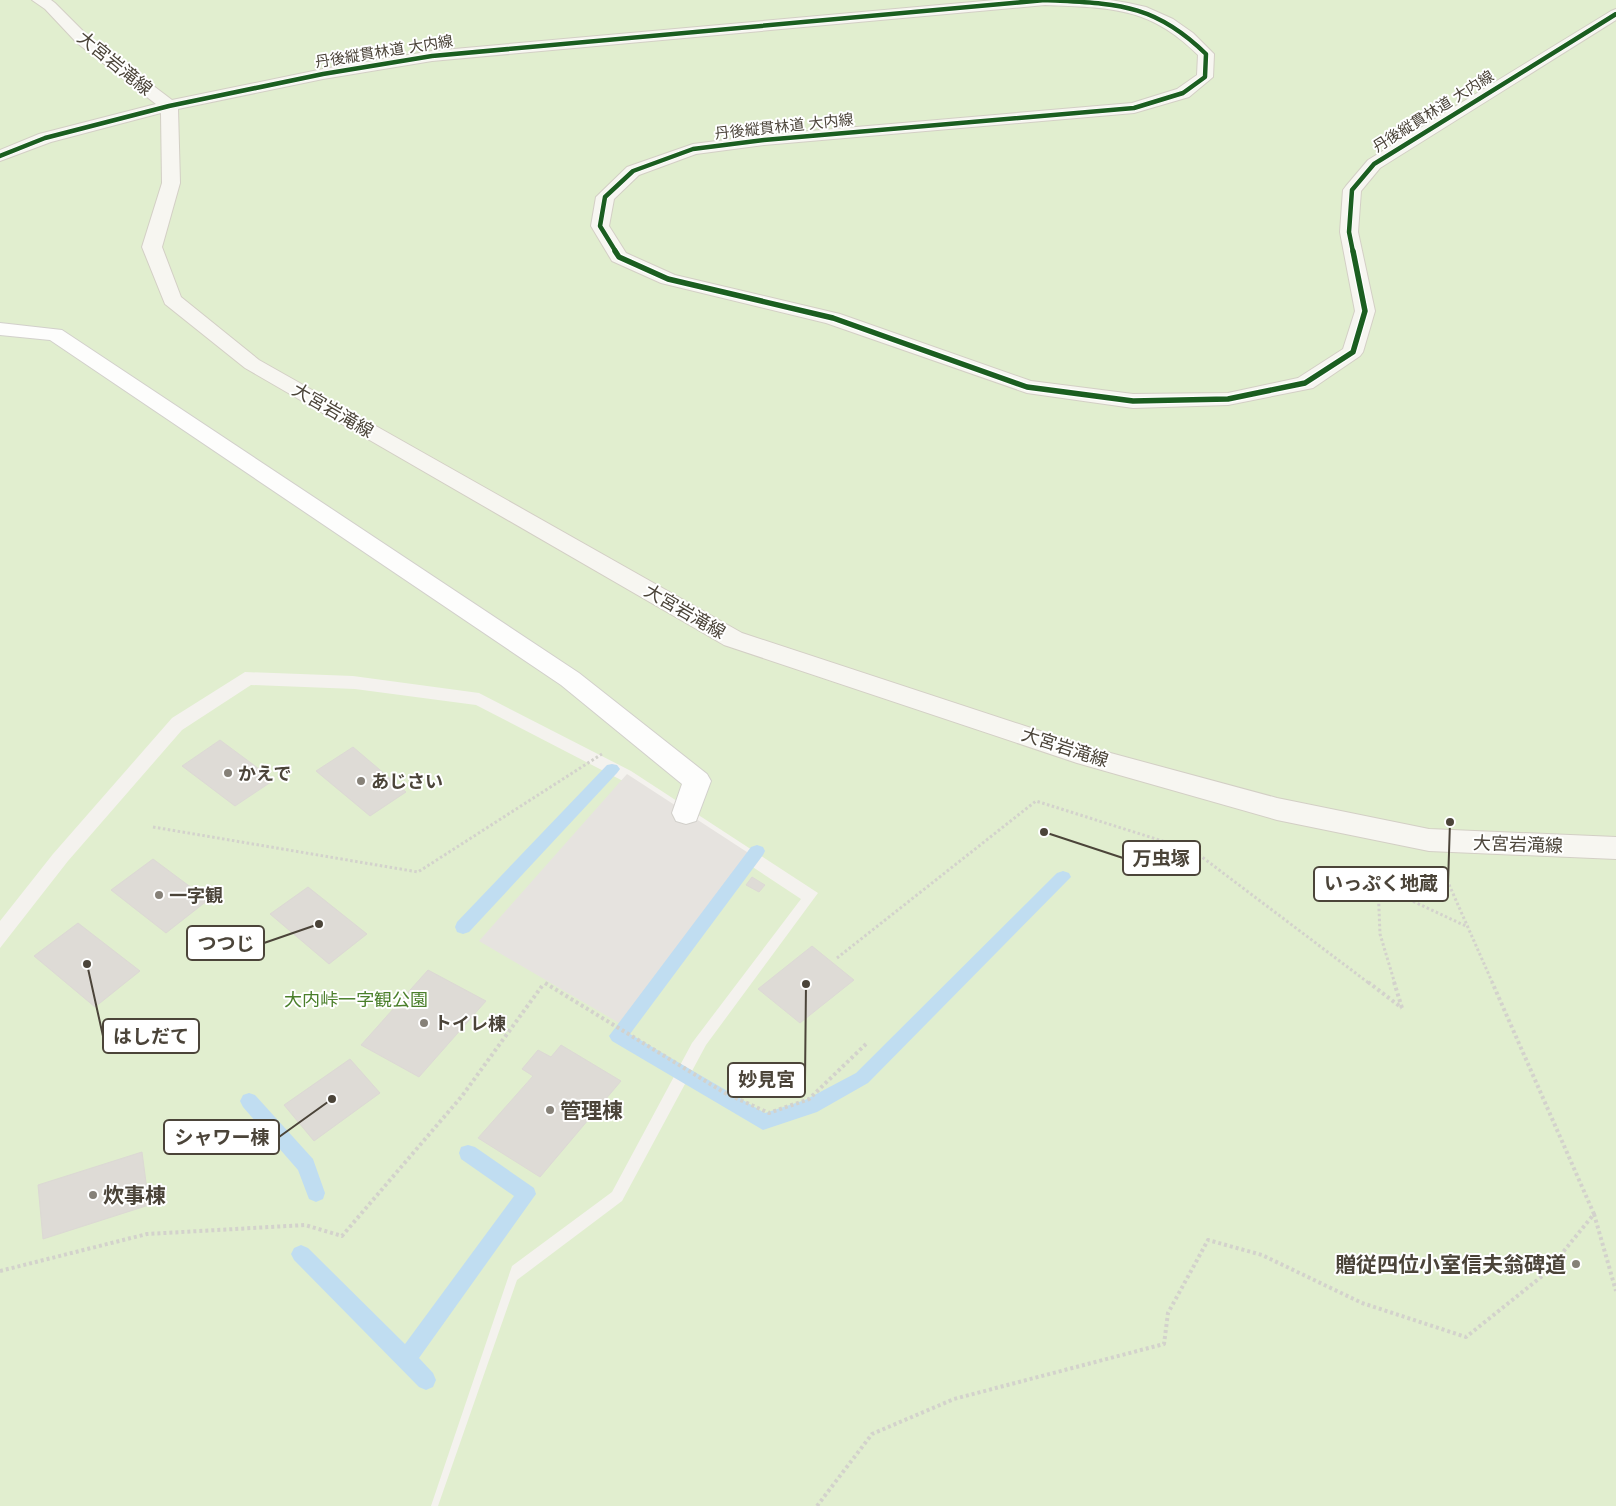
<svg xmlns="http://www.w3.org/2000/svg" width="1616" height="1506" font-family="Inter,'Noto Sans JP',sans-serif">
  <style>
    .green { fill: #e1eecf }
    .parking { fill: #e6e3df }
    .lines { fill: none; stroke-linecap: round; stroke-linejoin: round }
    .stream { fill: #c0ddf1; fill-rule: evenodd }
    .building { fill: #dedbd6; stroke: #dcd9d4 }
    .street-casing { stroke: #d2d0cb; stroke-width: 2 }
    .secondary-casing { stroke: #d3cfc5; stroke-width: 2 }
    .path-far1 { stroke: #d3d2cc; stroke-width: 3; stroke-dasharray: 2.5 2.5; stroke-linecap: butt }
    .path { stroke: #d3d2cc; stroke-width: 4; stroke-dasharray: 3 3; stroke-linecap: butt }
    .street { fill: #fdfdfc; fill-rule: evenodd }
    .secondary { fill: #f7f6f1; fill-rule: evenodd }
    .cycleway-far1-casing { stroke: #fff; stroke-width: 6 }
    .cycleway-casing { stroke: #fff; stroke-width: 8 }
    .cycleway-far1 { stroke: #1b5e20; stroke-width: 4.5 }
    .cycleway { stroke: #1b5e20; stroke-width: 5.5 }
    .poi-dot { fill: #868178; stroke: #fff; stroke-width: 2 }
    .labels { text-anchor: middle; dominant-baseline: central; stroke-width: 4; stroke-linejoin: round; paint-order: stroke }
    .far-street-label { font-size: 15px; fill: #4b4439; stroke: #fff }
    .street-label { font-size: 18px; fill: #4b4439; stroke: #fff }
    .poi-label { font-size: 18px; font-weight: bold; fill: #4b4439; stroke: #fff; text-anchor: start }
    .park-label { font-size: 18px; fill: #4a7f2a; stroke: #fff }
    .near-poi-label { font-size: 21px; font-weight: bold; fill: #4b4439; stroke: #fff; text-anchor: start }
    .leader { fill: none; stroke: #4b4439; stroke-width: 2 }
    .callout-dot { fill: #4b4439; stroke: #fff; stroke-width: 2 }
    .callout { fill: #fff; stroke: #4b4439; stroke-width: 2 }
    .callout-label { font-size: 19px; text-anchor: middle; font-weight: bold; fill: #4b4439 }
  </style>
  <rect width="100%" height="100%" fill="#f4f2ee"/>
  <!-- green -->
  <g class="green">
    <polygon points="0,0 1616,0 1616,1506 438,1506 517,1280 622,1201 706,1045 818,893 631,771 479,693 353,676 245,672 172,718 53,854 0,921"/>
    <polygon points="251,685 355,689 476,705 623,781 801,899 692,1043 612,1192 512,1266 431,1506 0,1506 0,948 68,861 182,730"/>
  </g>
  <!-- parking -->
  <polygon class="parking" points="627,774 750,854 619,1023 479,941"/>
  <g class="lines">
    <!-- stream -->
    <g class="stream">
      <polygon points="612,764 617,765 620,769 617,773 469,932 463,934 457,932 455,927 457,922 607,765"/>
      <polygon points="757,845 763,847 765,851 763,855 630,1034 765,1113 805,1100 856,1073 1057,873 1063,871 1069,873 1071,877 868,1083 817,1112 763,1130 612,1041 609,1036 751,847"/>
      <polygon points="249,1093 255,1095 313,1159 325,1193 323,1199 316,1202 309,1199 298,1170 243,1107 240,1101 243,1095"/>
      <polygon points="468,1145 475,1147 534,1188 536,1194 419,1358 433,1373 436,1380 433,1387 426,1390 419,1387 294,1260 291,1254 294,1248 301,1245 308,1248 405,1344 514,1196 461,1159 459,1153 461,1147"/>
    </g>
  </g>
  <!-- building -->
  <g class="building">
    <polygon points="220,740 274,780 235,806 182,766"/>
    <polygon points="353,747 406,792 370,816 316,771"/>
    <polygon points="153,859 208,900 166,933 111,890"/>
    <polygon points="752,877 765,885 759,892 746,885"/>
    <polygon points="308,887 367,934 329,964 270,914"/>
    <polygon points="78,923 140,971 95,1007 34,956"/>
    <polygon points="812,946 854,980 800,1023 758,989"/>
    <polygon points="428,970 486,1001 419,1077 361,1045"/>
    <polygon points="561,1045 621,1081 540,1177 478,1138 533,1076 522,1069 538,1050 551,1057"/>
    <polygon points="350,1059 380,1093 314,1141 284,1105"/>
    <polygon points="142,1152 149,1205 43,1239 38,1185"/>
  </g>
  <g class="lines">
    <defs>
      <polygon id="street" points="0,323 62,330 579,673 707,774 711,781 696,821 686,824 676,821 672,813 682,784 561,685 50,340 0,335"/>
      <path id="secondary" d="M 32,0 L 51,0 L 55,3 L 89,37 L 172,100 L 323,69 L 432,51 L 995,0 L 1110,0 L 1128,3 L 1146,7 L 1173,19 L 1193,33 L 1214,54 L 1213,77 L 1189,97 L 1134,113 L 764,145 L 696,154 L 639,175 L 614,199 L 609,226 L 626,253 L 675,275 L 840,314 L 1031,381 L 1133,394 L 1228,393 L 1298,378 L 1343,349 L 1355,311 L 1340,232 L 1343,190 L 1346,186 L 1368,160 L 1611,11 L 1616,9 L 1616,20 L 1380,168 L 1361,191 L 1358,232 L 1375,311 L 1363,352 L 1360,356 L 1313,388 L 1228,405 L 1133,408 L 1027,393 L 826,323 L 661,283 L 612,261 L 591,226 L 596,197 L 627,167 L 693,144 L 764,135 L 1132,103 L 1177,89 L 1197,75 L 1198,55 C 1149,6 1110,8 1045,5 L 432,61 L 323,79 L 178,109 L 180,183 L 162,247 L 181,297 L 259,360 L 742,633 L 1092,748 L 1277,798 L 1429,829 L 1616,837 L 1616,859 L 1429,851 L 1277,820 L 1077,763 L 724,645 L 245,368 L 165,304 L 142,247 L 162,183 L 161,113 L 51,142 L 0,161 L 0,150 L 39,134 L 156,104 L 77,43 L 45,9 Z"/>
    </defs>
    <!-- street casing -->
    <use href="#street" class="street-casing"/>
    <!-- secondary casing -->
    <use href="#secondary" class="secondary-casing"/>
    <!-- path-far1 -->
    <g class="path-far1">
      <polyline points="153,827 418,872 602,754"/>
      <polyline points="1447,880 1493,984"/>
      <polyline points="837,958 1036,801 1194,851 1370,984"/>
      <polyline points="1395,984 1380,934 1378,885 1468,927"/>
    </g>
    <!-- path -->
    <g class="path">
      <polyline points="1368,982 1402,1008"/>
      <polyline points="1394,982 1402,1008"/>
      <polyline points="545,983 725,1093 769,1113 809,1099 866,1044"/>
      <polyline points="1594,1214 1616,1291"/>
      <polyline points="0,1271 147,1234 305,1225 342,1236 462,1096 542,986"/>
      <polyline points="817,1506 872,1434 954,1399 1164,1344 1168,1313 1208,1240 1262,1255 1362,1303 1466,1337 1546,1273 1594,1214 1492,982"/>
    </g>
    <!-- street -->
    <use href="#street" class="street"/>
    <!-- secondary -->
    <use href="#secondary" class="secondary"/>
    <defs>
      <g id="cycleway-far1">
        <path d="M 0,156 L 45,138 L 169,106 L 323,74 L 432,56 L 1045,0 C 1115,4 1153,2 1206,54 L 1205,77 L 1183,93 L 1134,108 L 764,140 L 693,149 L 633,171 L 605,197 L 600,226 L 616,252"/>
        <polyline points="1353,252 1349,232 1352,190 1374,164 1616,14"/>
      </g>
      <polyline id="cycleway" points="615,251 619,257 668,279 833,318 1027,387 1133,401 1228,399 1305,383 1353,352 1365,311 1353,251"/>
    </defs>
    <!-- cycleway-far1 casing -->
    <use href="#cycleway-far1" class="cycleway-far1-casing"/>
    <!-- cycleway casing -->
    <use href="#cycleway" class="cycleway-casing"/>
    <!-- cycleway-far1 -->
    <use href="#cycleway-far1" class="cycleway-far1"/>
    <!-- cycleway -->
    <use href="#cycleway" class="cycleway"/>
  </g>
  <!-- markers -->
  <g class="poi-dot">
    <circle cx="228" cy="773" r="5"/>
    <circle cx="361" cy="781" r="5"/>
    <circle cx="159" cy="895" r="5"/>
    <circle cx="424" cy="1023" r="5"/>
    <circle cx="550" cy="1110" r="5"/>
    <circle cx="93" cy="1195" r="5"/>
    <circle cx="1576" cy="1264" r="5"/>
  </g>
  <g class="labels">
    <!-- far-street labels -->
    <g class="far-street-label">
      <text transform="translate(384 51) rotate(-9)">丹後縦貫林道 大内線</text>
      <text transform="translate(1433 111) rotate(-32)">丹後縦貫林道 大内線</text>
      <text transform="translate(784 126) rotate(-6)">丹後縦貫林道 大内線</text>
    </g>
    <!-- street labels -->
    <g class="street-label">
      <text transform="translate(115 63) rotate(39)">大宮岩滝線</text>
      <text transform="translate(333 410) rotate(30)">大宮岩滝線</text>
      <text transform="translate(685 611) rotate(30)">大宮岩滝線</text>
      <text transform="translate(1065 747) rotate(18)">大宮岩滝線</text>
      <text transform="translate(1518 844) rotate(2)">大宮岩滝線</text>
    </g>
    <!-- poi labels -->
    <g class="poi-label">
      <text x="238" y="773">かえで</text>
      <text x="371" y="781">あじさい</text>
      <text x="169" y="895">一字観</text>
      <text x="434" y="1023">トイレ棟</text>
    </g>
    <!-- park labels -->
    <g class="park-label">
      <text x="356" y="999">大内峠一字観公園</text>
    </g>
    <!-- near-poi labels -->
    <g class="near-poi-label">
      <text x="560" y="1110">管理棟</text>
      <text x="103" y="1195">炊事棟</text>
      <text x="1566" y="1264" text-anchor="end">贈従四位小室信夫翁碑道</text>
    </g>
  </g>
  <!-- callouts -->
  <path class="leader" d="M1044 832L1123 858M1450 822L1448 884M319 924L264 943M87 964L103 1036M806 984L805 1080M332 1099L279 1137"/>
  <g class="callout-dot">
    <circle cx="1044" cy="832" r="5"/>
    <circle cx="1450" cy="822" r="5"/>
    <circle cx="319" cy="924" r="5"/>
    <circle cx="87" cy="964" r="5"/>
    <circle cx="806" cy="984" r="5"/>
    <circle cx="332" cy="1099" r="5"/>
  </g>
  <g class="callout">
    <rect x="1123" y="841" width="77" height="34" rx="5"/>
    <rect x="1314" y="867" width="134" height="34" rx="5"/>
    <rect x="187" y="926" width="77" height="34" rx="5"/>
    <rect x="103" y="1019" width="96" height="34" rx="5"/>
    <rect x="728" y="1063" width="77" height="34" rx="5"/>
    <rect x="164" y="1120" width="115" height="34" rx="5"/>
  </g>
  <g class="callout-label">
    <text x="1161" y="865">万虫塚</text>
    <text x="1381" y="890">いっぷく地蔵</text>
    <text x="226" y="950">つつじ</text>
    <text x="151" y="1043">はしだて</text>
    <text x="767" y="1086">妙見宮</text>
    <text x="222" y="1144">シャワー棟</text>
  </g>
</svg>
